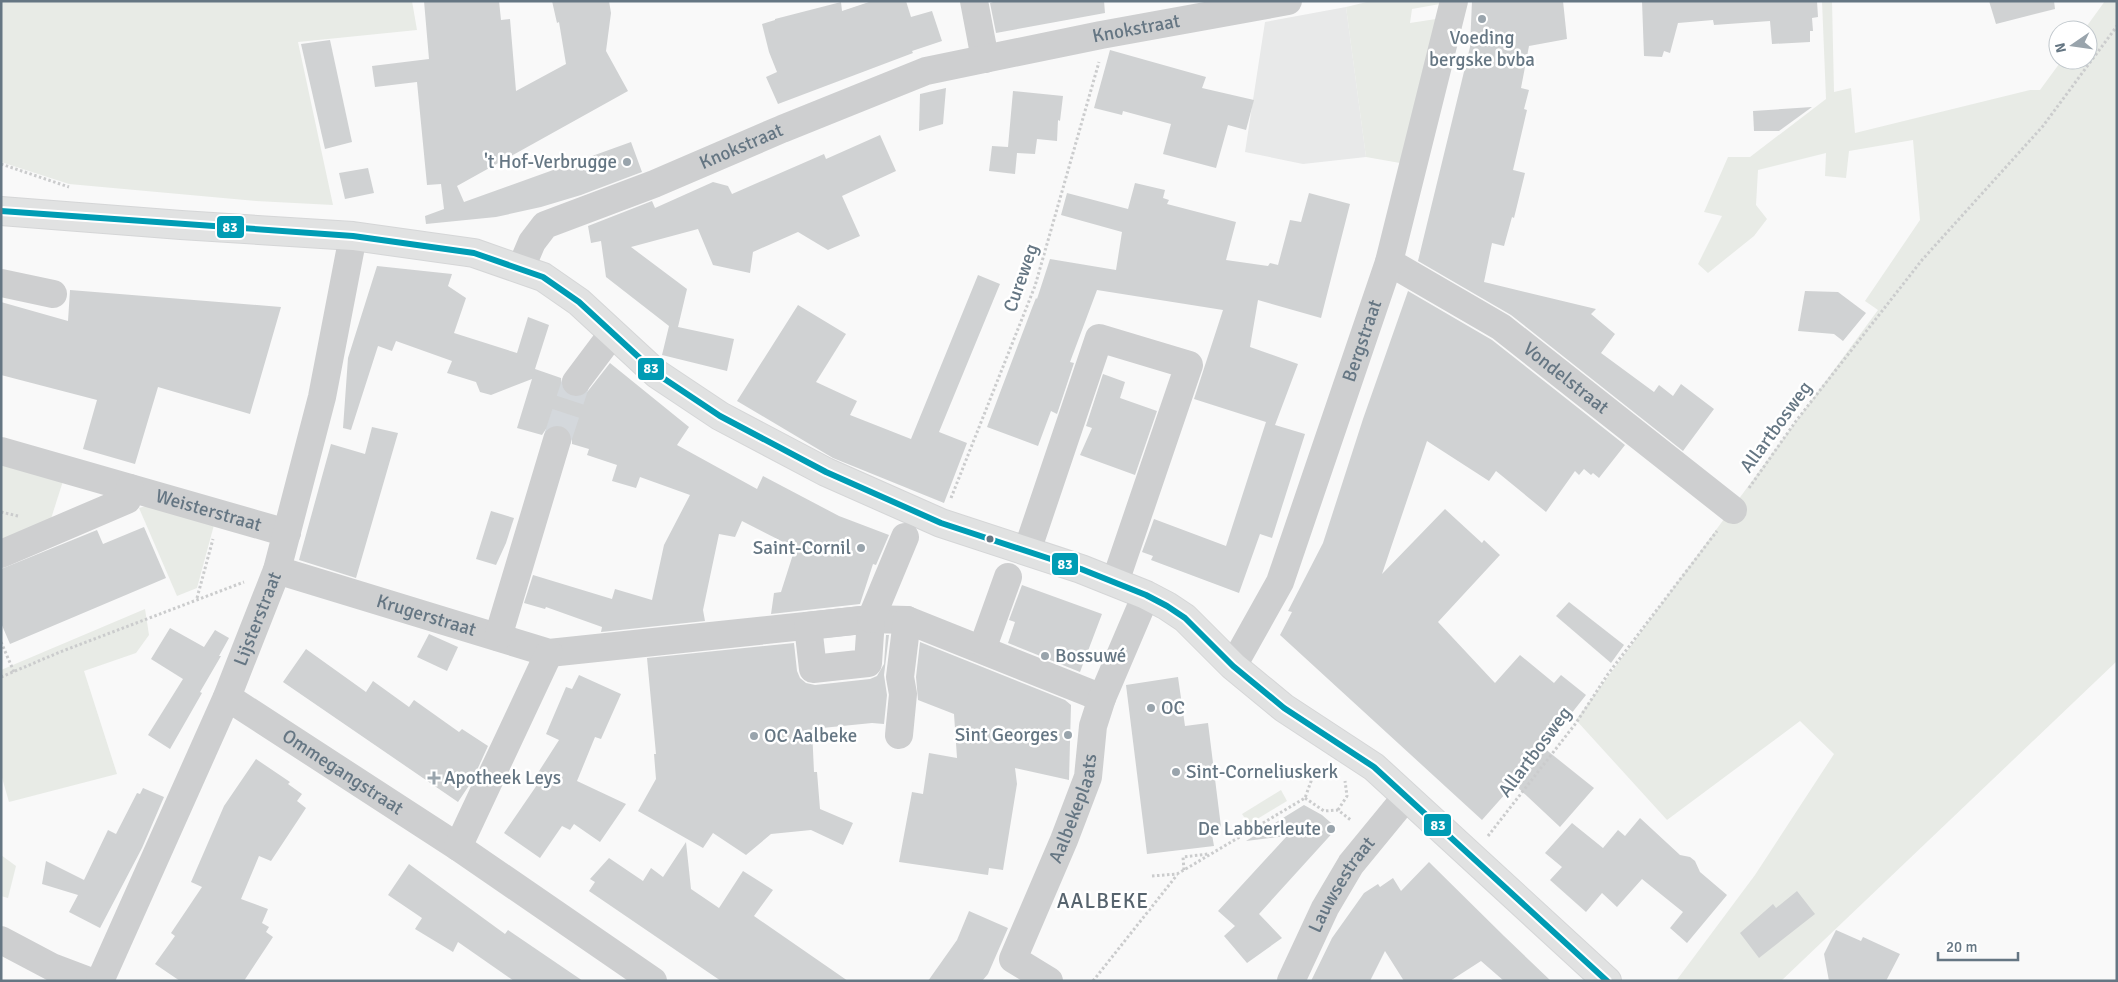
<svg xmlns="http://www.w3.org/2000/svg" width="2118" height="982" font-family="Signika,sans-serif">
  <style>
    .built { fill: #e8e9e9 }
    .green { fill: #e8ebe6 }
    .building { fill: #d0d2d3 }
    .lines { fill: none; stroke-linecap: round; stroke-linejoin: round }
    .minor-tunnel { stroke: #d4d8dc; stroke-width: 28; stroke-dasharray: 28 14; stroke-linecap: butt }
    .major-casing { stroke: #d5d6d7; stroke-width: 30 }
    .path { stroke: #cbcccd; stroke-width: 3; stroke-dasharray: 2.5 2.5; stroke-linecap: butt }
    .minor { stroke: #cecfd0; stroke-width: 28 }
    .major { stroke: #e1e2e2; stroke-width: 28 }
    .bus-1-casing { stroke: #fff; stroke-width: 10 }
    .bus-1 { stroke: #009cb4; stroke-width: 6 }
    .poi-dot { fill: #99a4ac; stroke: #fff; stroke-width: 2 }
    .bus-dot { fill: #657683; stroke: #fff; stroke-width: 2 }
    .labels { text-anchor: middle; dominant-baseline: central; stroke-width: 5; stroke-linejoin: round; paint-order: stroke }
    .street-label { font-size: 19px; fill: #657683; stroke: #fff }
    .poi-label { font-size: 19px; fill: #657683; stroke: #fff; text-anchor: start }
    .quarter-label { font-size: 21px; letter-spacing: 1px; fill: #57646e; stroke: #fff }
    .line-badge { stroke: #fff; stroke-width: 2 }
    .badge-label { font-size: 14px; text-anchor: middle; font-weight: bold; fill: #fff }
  </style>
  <rect width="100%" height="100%" fill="#f9f9f9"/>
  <!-- built -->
  <polygon class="built" points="1346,7 1366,157 1303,164 1245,152 1265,22"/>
  <!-- green -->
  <g class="green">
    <polygon points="1,1 412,1 417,30 298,42 333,205 256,201 69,184 1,162"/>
    <polygon points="1371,1 1441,1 1440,4 1412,9 1410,23 1436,19 1400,163 1366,157 1346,7"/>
    <polygon points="1822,1 1832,1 1834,92 1851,88 1855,133 2030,90 2040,90 2062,60 2088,60 2088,30 2084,30 2105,1 2117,1 2117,661 1781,981 1676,981 1755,875 1834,754 1800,721 1667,820 1576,720 1878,310 1865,301 1920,220 1913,140 1849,151 1846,178 1825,176 1826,153 1758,170 1756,205 1767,219 1754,236 1708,273 1698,264 1722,216 1704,212 1728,157 1750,157 1826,99"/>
    <polygon points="1,463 63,481 49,525 1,545"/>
    <polygon points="146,506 214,525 197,588 177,596 139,508"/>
    <polygon points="145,609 149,635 136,653 84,671 117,774 9,802 1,774 1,670"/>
    <polygon points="1281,790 1287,801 1249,824 1242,814"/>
    <polygon points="1,855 16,866 8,898 1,896"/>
  </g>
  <!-- building -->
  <g class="building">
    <polygon points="424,1 499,1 501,20 510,19 516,91 566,64 559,22 557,23 552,1 609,1 611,13 606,51 628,91 457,186 464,202 631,142 642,172 581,195 541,207 496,217 426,224 425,216 444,209 441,184 427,185 417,82 375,87 372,66 429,59"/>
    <polygon points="872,1 906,1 911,17 932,11 942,41 912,51 913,53 778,104 766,77 777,72 769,52 762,24 775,20 775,19 841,2 842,11"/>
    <polygon points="996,1 1104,1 1105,13 996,33 990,3"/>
    <polygon points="1472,1 1563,1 1567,39 1529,46 1521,88 1529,90 1524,109 1527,110 1513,170 1525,173 1514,218 1512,217 1504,246 1492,243 1484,282 1596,309 1591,314 1615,334 1601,353 1654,392 1659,385 1673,396 1681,384 1714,409 1683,451 1511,315 1418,261 1470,47"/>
    <polygon points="1642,1 1817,1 1818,17 1812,18 1813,31 1810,31 1810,42 1772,44 1770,21 1714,25 1713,20 1678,23 1670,53 1664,51 1662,57 1644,56"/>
    <polygon points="1989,1 2054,1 2055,9 1996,24"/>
    <polygon points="330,40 352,142 325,149 301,44"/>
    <polygon points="1110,50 1206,77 1202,88 1254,100 1246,130 1228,125 1216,168 1163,154 1171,124 1123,111 1122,115 1094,108"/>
    <polygon points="946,88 943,124 919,131 920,94"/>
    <polygon points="1013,91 1063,96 1060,121 1058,120 1057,141 1037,139 1035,154 1017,153 1015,174 989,171 992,146 1008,147"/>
    <polygon points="1812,107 1779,131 1754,131 1753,111"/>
    <polygon points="880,135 896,171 842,196 860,236 828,250 798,232 753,252 750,273 713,265 698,229 631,247 687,289 678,327 734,339 727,371 662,355 669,326 606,277 601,241 591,243 588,226 652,201 655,208 713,182 728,186 732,194 824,154 826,159"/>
    <polygon points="368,168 374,193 345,199 339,173"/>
    <polygon points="1135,183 1165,190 1163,198 1169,200 1167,204 1236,222 1226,260 1268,266 1270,263 1278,265 1290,220 1301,222 1309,193 1350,204 1321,318 1258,300 1250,347 1298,364 1275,425 1305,434 1272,538 1260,534 1239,593 1151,560 1153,556 1142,552 1154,519 1226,546 1266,422 1194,399 1223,310 1097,290 1070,362 1074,363 1057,414 1051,411 1038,446 987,427 1032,308 1036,298 1037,299 1050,259 1116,270 1122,232 1061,215 1067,193 1128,209"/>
    <polygon points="377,266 452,274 448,286 466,298 454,333 517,353 528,317 549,325 535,369 561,378 562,388 567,395 575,398 583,396 588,391 610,363 689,427 677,445 757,489 763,476 839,516 889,535 876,565 873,564 860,604 771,614 774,593 781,592 795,548 742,521 735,537 719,534 703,610 705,621 601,632 602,627 546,607 545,609 524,603 533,575 612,599 615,589 652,600 664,545 690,495 640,477 636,488 612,481 617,465 587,455 589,449 572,444 572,436 569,430 562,425 553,425 546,429 542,435 517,428 532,379 491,395 480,392 476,382 447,373 452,361 396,341 392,351 378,346 351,430 343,428 348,358"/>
    <polygon points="978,275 1000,284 939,432 967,443 944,503 833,458 737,401 798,305 846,334 816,382 857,401 850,415 911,439"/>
    <polygon points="70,290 281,307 250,414 158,387 135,464 83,449 97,400 1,375 1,302 68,321"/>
    <polygon points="1408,291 1492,340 1625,445 1599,478 1593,473 1591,475 1584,469 1579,475 1575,471 1546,512 1496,471 1489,481 1427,441 1382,574 1445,509 1482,543 1484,540 1500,555 1438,622 1495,683 1520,655 1554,683 1561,675 1586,695 1544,748 1594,788 1560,827 1514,784 1482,820 1280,635 1292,612 1288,611 1323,543 1363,419"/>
    <polygon points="1805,291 1838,292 1866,313 1843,341 1834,334 1798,331"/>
    <polygon points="1103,374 1125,382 1120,398 1157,411 1135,475 1080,455 1092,428 1086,426"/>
    <polygon points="372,427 398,433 356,578 299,560 331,444 365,454"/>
    <polygon points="491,511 514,518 506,543 496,565 476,559"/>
    <polygon points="144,527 166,578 10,644 1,623 1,569 97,530 103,544"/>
    <polygon points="1022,585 1102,614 1080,672 1008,643 1015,622 1009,620"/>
    <polygon points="1569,602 1624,645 1611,663 1556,616"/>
    <polygon points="170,628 204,647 215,630 229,638 219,656 221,656 200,692 202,693 170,749 148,735 183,679 151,659"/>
    <polygon points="429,634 458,647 447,671 417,657"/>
    <polygon points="886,635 889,635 884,675 887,695 884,724 872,723 812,729 814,772 817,772 820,809 853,823 843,845 811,830 771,834 746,855 713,833 703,848 638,811 656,779 654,754 656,754 647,658 794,643 797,671 800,678 806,683 815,685 870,679 877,676 884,664"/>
    <polygon points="920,642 1065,700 1071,705 1069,780 1015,768 1017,784 1003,870 989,868 988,875 899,862 912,792 923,794 929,753 957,758 954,714 918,700 916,677"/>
    <polygon points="306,649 366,692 373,681 409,707 414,700 459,732 462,729 488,746 472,781 458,802 283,682"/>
    <polygon points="579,675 621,694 601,739 595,737 577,781 626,804 600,842 574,824 570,830 562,826 540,858 504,833 539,782 534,779 559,740 546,734 566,687 572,689"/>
    <polygon points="1178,677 1185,726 1208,723 1221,827 1211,829 1214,846 1147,854 1126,685"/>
    <polygon points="256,759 290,782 288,784 302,794 297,801 306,808 271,861 259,856 241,899 268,909 262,923 269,927 266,932 273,937 244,981 180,981 155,964 175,936 171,933 202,887 191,882 224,806"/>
    <polygon points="143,788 164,797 142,848 100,928 69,912 78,895 42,884 46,861 84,880 108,830 116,834 137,793 140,794"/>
    <polygon points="1304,805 1322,815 1337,828 1259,914 1282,938 1247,963 1224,936 1235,926 1218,911 1287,836 1246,841"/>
    <polygon points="1640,818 1680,855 1690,857 1695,861 1700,872 1727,895 1687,943 1670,928 1683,912 1642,879 1617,907 1602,893 1586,912 1550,880 1562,867 1545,853 1572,823 1603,848 1618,830 1625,836"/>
    <polygon points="686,842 691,889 719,908 743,871 773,890 754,916 848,981 721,981 589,891 595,882 590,879 609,858 643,881 651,868 663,877"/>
    <polygon points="1429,862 1504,936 1551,981 1504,981 1481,961 1450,981 1404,981 1385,951 1370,981 1311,981 1332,938 1364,893 1378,884 1380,887 1393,878 1401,891"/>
    <polygon points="409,864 505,934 508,930 583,981 514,981 458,942 453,952 415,929 422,918 388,895"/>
    <polygon points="1797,891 1815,914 1759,958 1740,933 1773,904 1776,908"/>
    <polygon points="969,911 1008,928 988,974 982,981 928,981 957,940"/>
    <polygon points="1836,930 1861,941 1863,937 1900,954 1886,981 1829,981 1824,954"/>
  </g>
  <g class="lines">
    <!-- minor-tunnel -->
    <polyline class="minor-tunnel" points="557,440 576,382"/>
    <defs>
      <polyline id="major" points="1,211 181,225 353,236 474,253 543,277 579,302 657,374 720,416 826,472 941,523 1081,569 1146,595 1167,606 1185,618 1233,666 1284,708 1374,767 1607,981"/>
    </defs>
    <!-- major casing -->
    <use href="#major" class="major-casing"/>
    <!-- path -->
    <g class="path">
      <polyline points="1,164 69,187"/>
      <polyline points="1749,488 1796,421 1922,260 2043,126 2117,26"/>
      <polyline points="951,498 1035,286 1099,62"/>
      <polyline points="1,512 18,516"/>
      <polyline points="197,598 213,539"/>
      <polyline points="1,642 14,672"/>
      <polyline points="1,677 60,652 244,582"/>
      <polyline points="1305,798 1324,811 1338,810 1352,821"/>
      <polyline points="1338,810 1347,796 1345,781"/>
      <polyline points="1488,836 1576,723 1608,674 1717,531"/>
      <polyline points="1184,870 1183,857 1208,854"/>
      <polyline points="1152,876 1177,874 1184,870 1305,798 1314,773 1328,771"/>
      <polyline points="1093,981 1177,875"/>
    </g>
    <!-- minor -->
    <g class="minor">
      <polyline points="974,1 985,59"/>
      <path id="s1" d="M 1389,262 L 1501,327 L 1733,510"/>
      <path id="s2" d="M 521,268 L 532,242 L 545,225 L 654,184 L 782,129 L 926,71 L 1101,35 L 1288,1"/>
      <polyline points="1,283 53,294"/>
      <polyline points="576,382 612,334"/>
      <path id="s3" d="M 1,451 L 287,533"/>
      <polyline points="1027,551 1099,338 1189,365 1115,582"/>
      <polyline points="1,554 127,500 130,488"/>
      <path id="s4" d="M 277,570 L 549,653 L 871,619 L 907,620 L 1102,698"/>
      <polygon points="871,619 868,663 813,669 808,626"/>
      <polyline points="871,619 905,537"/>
      <polyline points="498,637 557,440"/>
      <polyline points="984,644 1008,577"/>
      <path id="s5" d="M 1233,666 L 1280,582 L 1389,262 L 1454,1"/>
      <path id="s6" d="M 227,697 L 458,847 L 653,981"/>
      <polyline points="899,735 903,694 900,677 907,620"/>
      <polyline points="458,847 549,653"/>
      <polyline points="1,940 52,967 89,981"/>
      <path id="s7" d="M 100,981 L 227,697 L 277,570 L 322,397 L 353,236"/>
      <path id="s8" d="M 1049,981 L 1013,959 L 1064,840 L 1088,777 L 1093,726 L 1102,698 L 1146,595"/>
      <path id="s9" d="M 1291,981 L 1325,908 L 1351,864 L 1406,797"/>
    </g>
    <!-- major -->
    <use href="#major" class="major"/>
    <defs>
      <polyline id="bus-1" points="1,211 353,236 474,253 543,277 579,302 657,374 720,416 826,472 941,523 1081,569 1146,595 1167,606 1185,618 1233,666 1284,708 1374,767 1607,981"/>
    </defs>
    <!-- bus-1 casing -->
    <use href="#bus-1" class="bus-1-casing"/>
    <!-- bus-1 -->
    <use href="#bus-1" class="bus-1"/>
  </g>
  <!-- markers -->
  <g class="poi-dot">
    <circle cx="1482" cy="19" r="5"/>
    <circle cx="627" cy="162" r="5"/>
    <circle cx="861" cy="548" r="5"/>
    <circle cx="1045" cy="656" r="5"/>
    <circle cx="1151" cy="708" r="5"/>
    <circle cx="1068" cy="735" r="5"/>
    <circle cx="754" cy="736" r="5"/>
    <circle cx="1176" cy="772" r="5"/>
    <path d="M431.5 770.5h5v5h5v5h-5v5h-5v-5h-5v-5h5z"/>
    <circle cx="1331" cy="829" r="5"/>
  </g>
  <circle class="bus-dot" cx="990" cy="539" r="4.5"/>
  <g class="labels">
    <!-- street labels -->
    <g class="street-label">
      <text stroke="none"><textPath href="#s2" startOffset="675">Knokstraat</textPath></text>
      <text stroke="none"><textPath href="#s2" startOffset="261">Knokstraat</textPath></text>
      <text transform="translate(1021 278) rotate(-71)">Cureweg</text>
      <text stroke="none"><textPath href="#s5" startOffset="351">Bergstraat</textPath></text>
      <text stroke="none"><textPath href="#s1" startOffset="212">Vondelstraat</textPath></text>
      <text transform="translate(1776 427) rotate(-54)">Allartbosweg</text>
      <text stroke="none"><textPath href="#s3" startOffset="216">Weisterstraat</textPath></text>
      <text stroke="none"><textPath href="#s4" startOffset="156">Krugerstraat</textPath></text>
      <text stroke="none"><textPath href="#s7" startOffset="395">Lijsterstraat</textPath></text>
      <text transform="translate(1535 752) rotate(-53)">Allartbosweg</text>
      <text stroke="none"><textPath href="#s6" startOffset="138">Ommegangstraat</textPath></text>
      <text stroke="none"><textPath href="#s8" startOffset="205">Aalbekeplaats</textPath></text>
      <text stroke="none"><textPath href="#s9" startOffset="109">Lauwsestraat</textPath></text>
    </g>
    <!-- poi labels -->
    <g class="poi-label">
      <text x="1482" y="38" text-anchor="middle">Voeding<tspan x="1482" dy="22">bergske bvba</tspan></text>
      <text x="617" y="162" text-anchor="end">'t Hof-Verbrugge</text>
      <text x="851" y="548" text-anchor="end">Saint-Cornil</text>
      <text x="1055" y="656">Bossuwé</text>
      <text x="1161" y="708">OC</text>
      <text x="1058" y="735" text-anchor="end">Sint Georges</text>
      <text x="764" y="736">OC Aalbeke</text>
      <text x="1186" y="772">Sint-Corneliuskerk</text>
      <text x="444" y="778">Apotheek Leys</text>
      <text x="1321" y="829" text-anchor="end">De Labberleute</text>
    </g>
    <!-- quarter labels -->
    <g class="quarter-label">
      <text x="1103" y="901">AALBEKE</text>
    </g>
  </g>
  <g class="line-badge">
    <rect x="216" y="215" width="29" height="24" rx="5" fill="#009cb4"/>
    <rect x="637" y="357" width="28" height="24" rx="5" fill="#009cb4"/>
    <rect x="1051" y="552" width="28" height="24" rx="5" fill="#009cb4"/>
    <rect x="1423" y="813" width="29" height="24" rx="5" fill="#009cb4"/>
  </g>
  <g class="badge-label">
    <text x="230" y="232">83</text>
    <text x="651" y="373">83</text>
    <text x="1065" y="569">83</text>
    <text x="1438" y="830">83</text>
  </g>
  <!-- border -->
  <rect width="2118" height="982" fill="none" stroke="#657683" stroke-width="5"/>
  <!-- north arrow -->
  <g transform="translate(2073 45) rotate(257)"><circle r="24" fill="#ffffff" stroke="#c1c8cd"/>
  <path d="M0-4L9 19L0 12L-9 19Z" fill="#99a4ac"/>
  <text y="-8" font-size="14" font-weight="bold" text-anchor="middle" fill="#657683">N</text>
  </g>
  <!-- scale -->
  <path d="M1938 952v8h80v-8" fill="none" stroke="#657683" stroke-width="2.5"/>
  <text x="1946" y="952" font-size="15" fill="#657683" stroke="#ffffff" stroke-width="4" paint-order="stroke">20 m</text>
</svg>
